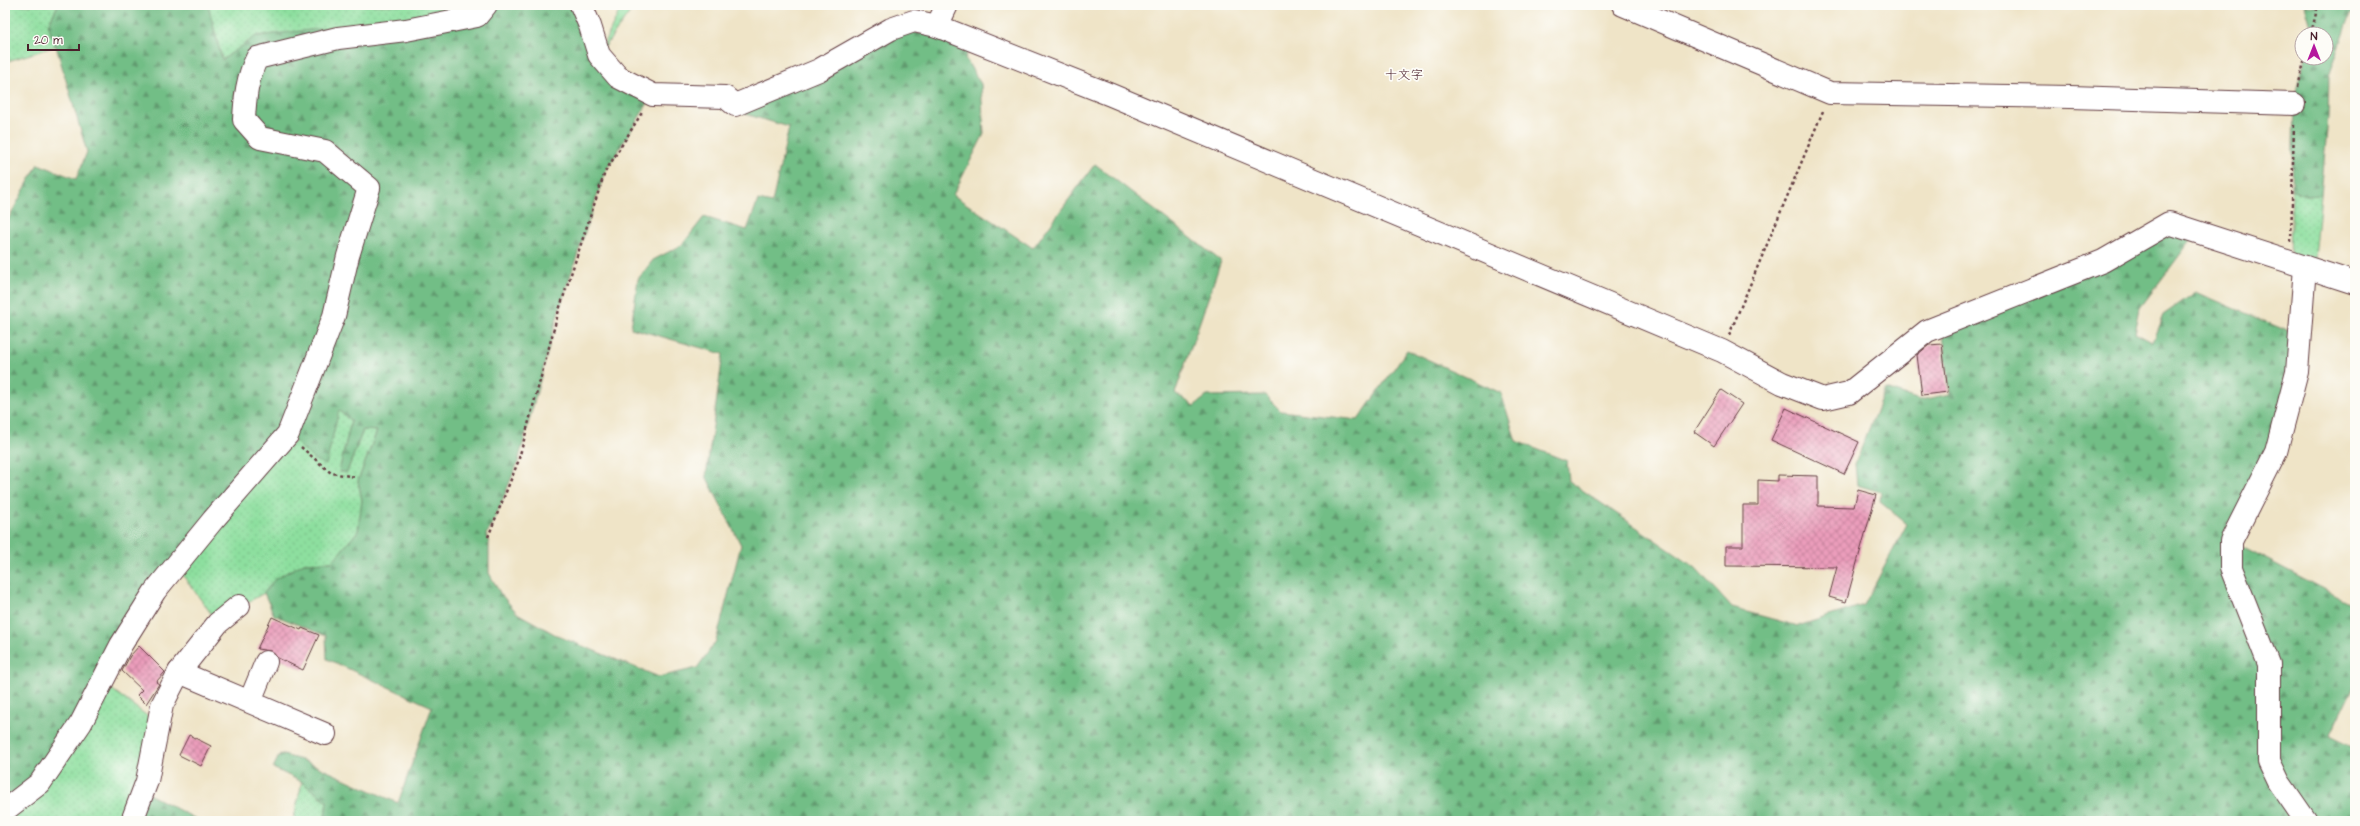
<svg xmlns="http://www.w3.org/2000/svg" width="2360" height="826" font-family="'Architects Daughter','Klee One',sans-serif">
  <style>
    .grass { fill: url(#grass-dots); stroke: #6c7f65 }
    .forest { fill: url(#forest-firs); stroke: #5e6e58 }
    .building { fill: url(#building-cross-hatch) }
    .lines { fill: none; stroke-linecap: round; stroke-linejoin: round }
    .minor-casing { stroke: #633d42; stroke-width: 24 }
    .path { stroke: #633d42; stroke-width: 2.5; stroke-dasharray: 3 3; stroke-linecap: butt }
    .minor { stroke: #fff; stroke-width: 22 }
    .labels { text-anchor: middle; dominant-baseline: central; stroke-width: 3.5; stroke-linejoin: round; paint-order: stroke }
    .neighbourhood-label { font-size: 13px; fill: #4a1f2b; stroke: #fdfcf7 }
  </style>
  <defs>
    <pattern id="grass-dots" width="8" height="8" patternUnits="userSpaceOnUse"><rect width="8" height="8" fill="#8ddf9f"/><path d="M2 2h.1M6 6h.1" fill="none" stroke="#7bbf89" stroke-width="1.8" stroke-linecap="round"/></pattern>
    <pattern id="forest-firs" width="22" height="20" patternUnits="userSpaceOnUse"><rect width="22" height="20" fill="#72be86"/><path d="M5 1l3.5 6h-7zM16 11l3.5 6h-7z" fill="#609a6e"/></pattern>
    <pattern id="building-cross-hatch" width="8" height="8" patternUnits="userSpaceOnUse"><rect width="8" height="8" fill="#eb9dbb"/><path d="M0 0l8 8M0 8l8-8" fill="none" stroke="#c07f98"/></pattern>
  </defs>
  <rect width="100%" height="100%" fill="#fdfcf7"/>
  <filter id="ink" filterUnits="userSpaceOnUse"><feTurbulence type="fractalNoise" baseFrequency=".025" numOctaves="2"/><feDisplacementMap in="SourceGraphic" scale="8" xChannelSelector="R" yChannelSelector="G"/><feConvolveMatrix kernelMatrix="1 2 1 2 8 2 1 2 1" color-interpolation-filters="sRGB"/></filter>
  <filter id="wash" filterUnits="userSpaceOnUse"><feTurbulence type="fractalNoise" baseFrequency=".012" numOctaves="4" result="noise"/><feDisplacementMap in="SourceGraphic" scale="16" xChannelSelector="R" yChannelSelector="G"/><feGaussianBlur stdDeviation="0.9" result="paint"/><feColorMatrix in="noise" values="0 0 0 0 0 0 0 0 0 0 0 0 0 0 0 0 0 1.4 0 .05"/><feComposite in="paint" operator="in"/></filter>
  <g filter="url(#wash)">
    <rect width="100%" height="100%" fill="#efe4c7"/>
    <!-- grass -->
    <g class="grass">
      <polygon points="5,5 58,5 48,25 56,46 5,62"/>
      <polygon points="208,5 486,5 477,16 257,36 222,60"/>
      <polygon points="622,5 635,5 599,55"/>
      <polygon points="2292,188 2305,196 2321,195 2314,269 2290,261"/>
      <polygon points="339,409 351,421 339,472 347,472 363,430 377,431 358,481 362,500 358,531 332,562 304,563 276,579 264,593 236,609 218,623 176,566 253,473"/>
      <polygon points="102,682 158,724 132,821 17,821 5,814"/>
      <polygon points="302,782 327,801 325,816 339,821 293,821"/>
    </g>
    <!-- forest -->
    <g class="forest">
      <polygon points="58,5 208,5 222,60 256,36 453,14 486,5 581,5 599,55 653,95 605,172 559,310 518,462 491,528 486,534 489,544 489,573 500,593 517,613 558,636 659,677 697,668 716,641 741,545 706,476 723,354 631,328 638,279 653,260 682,245 704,217 747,230 758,200 772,203 789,127 735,111 891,29 973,41 965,58 981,84 984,134 953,195 1033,248 1095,164 1221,261 1175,393 1194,406 1207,396 1265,395 1281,411 1358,420 1407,350 1501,393 1516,441 1567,461 1569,481 1696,568 1732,608 1798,626 1864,605 1907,524 1880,502 1881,492 1857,485 1855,464 1885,389 1920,400 1950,394 1942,325 2169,223 2197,232 2140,308 2135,333 2152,342 2163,315 2196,292 2299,336 2297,372 2231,541 2355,605 2355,684 2330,736 2355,748 2355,821 339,821 325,816 327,801 302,782 273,768 280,754 305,761 398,803 432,707 327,659 326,636 274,615 264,593 275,579 304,563 332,562 358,531 362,500 358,481 377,431 363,430 347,472 339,472 351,421 339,410 326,465 313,459 288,434 213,520 81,723 5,810 5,758 7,752 5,751 5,225 38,164 76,179 87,152 56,46 48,25"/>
      <polygon points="2305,5 2354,5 2329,76 2328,118 2321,195 2305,196 2292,188 2294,104 2305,58 2326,58 2326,34 2311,34 2312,30"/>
      <polygon points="143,791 200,821 132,821"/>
    </g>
    <g id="blocks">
      <!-- building -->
      <g class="building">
        <polygon points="1942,344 1948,392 1922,395 1917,355 1929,345"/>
        <polygon points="1721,390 1742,404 1714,446 1694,432"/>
        <polygon points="1786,408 1859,442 1844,474 1771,440"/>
        <polygon points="1778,475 1818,476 1818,506 1854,507 1858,490 1876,495 1846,602 1829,597 1837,567 1726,566 1726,546 1743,546 1743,505 1758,505 1758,480 1778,481"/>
        <polygon points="272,617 301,630 302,628 319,635 303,670 278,658 271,651 257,649"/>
        <polygon points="139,646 165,672 156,682 159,684 146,704 137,695 142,690 122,671 130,656"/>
        <polygon points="189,735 211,746 201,766 179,755"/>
      </g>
    </g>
  </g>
  <g filter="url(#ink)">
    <use href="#blocks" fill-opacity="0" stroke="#633d42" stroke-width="1"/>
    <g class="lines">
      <defs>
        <g id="minor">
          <polyline points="581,5 590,26 599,55 618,77 653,95 725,97 735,105 819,70 891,29 914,21 937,26 1111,95 1722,351 1782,383 1823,399 1849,393 1927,331 2103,261 2169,223 2355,283"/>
          <polyline points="1623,5 1830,93 2071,97 2294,104"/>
          <polyline points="937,26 947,5"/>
          <polyline points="2305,267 2297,372 2276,452 2231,541 2231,568 2269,664 2269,761 2279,782 2306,821"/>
          <polyline points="179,672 325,734"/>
          <polyline points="250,701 266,662"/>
          <path d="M 5,810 L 40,783 L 81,723 L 121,645 L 155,591 L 213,520 L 288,434 L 334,316 L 348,256 L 369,188 L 325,151 L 260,138 L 244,120 C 245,98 247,78 257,58 L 338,38 L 406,30 L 477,16 L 486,5"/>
          <polyline points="132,821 147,781 162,705 179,672 218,623 239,606"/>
        </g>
      </defs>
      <!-- minor casing -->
      <use href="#minor" class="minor-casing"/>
      <!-- path -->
      <g class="path">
        <polyline points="2311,34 2318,5"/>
        <polyline points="2298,87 2305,58"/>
        <polyline points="2291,242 2294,123"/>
        <polyline points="1729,335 1823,111"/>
        <polyline points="301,447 331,473 355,477"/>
        <polyline points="488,537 518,462 559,310 605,172 643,111"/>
      </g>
      <!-- minor -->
      <use href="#minor" class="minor"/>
    </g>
  </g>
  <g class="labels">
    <!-- neighbourhood labels -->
    <g class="neighbourhood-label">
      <text x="1404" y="75">十文字</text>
    </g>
  </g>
  <!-- margin -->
  <rect width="2360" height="826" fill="none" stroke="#fdfcf7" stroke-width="20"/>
  <!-- north arrow -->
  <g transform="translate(2314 46)"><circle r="19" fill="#fdfcf7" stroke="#b5a4a5"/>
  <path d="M0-3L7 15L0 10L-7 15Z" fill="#b5179e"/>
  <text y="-6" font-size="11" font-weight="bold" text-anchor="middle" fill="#4a1f2b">N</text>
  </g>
  <!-- scale -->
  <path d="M28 44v6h51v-6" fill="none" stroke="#4a1f2b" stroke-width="2"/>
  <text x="34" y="44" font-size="12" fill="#4a1f2b" stroke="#fdfcf7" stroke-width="3" paint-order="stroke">20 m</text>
</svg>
